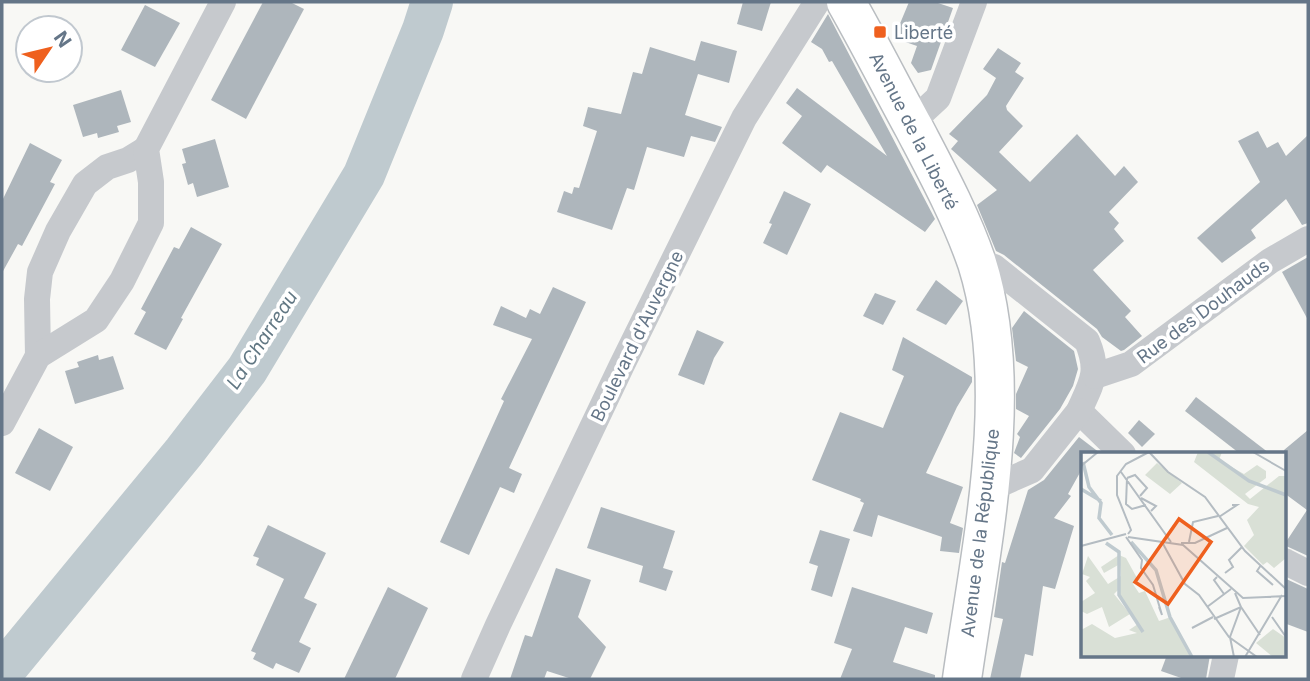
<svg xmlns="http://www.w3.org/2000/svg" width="1310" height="681" font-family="Inter,sans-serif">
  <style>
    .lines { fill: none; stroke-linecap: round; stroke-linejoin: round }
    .river { stroke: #bfcacf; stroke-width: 42 }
    .building { fill: #aeb6bc }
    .primary-casing { stroke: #b9bdc1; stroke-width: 41 }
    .street { stroke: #c6c9cd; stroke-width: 26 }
    .primary { stroke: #fff; stroke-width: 38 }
    .poi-dot { fill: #ef601e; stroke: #fff; stroke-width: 2.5 }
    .labels { text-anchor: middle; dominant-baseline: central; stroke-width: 7; stroke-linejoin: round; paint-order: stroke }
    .poi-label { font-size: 18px; fill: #657688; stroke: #fff; text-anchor: start }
    .street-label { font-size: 18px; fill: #657688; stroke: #fff }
    .water-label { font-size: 19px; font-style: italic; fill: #617783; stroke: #fff }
    .inset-river { fill: none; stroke: #bfcacf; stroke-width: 3.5 }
    .inset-road { fill: none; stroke: #b4bcc2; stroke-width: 2 }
    .view { fill: #ef601e; fill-opacity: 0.15; stroke: #ef601e; stroke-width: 3.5 }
    .inset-edge { fill: none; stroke: #657688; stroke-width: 3.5 }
  </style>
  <rect width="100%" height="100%" fill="#f8f8f5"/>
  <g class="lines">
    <!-- river -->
    <polyline class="river" points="2,673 184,452 247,370 364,175 423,30 432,2"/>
  </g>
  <!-- building -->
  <g class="building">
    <polygon points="263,2 290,2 304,9 246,119 211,100"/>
    <polygon points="743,2 771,2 762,31 737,24"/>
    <polygon points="909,2 935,2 953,8 931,70 918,73 911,63 917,46 894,38"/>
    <polygon points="145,5 180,23 155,67 121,50"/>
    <polygon points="828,14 935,219 925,232 827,165 821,173 782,143 802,116 786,103 797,88 887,156 832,61 829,62 822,49 811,42"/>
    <polygon points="701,41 737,51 729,83 698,74 685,115 722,127 715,142 691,136 684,157 647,147 634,190 627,188 612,230 557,212 564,191 572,194 574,187 579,188 597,131 583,126 588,107 621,114 633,72 642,74 650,47 695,61"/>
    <polygon points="998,48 1021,63 1015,72 1024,78 1006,106 1007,110 1023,126 999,152 1030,182 1077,134 1115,176 1124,166 1138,182 1109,212 1119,223 1114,229 1124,241 1093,270 1131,311 1125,317 1142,336 1124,350 1121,351 1102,337 1097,329 1004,255 996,251 977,205 997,190 951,149 958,141 949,134 987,95 996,78 983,69"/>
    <polygon points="121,90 131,122 117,126 119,132 98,138 97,133 83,137 73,105"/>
    <polygon points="1258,131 1267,148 1278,142 1286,156 1308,135 1308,223 1302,225 1286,199 1251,230 1256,238 1222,263 1197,238 1260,182 1238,141"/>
    <polygon points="215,139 229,187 197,197 193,183 188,185 182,164 186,163 182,149"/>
    <polygon points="30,143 62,160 50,182 55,184 22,246 18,244 2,273 2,201"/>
    <polygon points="784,191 811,204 787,255 763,243 772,224 769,223"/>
    <polygon points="191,227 222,244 181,318 183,319 166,350 134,334 146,312 141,309 174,247 179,249"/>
    <polygon points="1308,257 1308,320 1282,272"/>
    <polygon points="936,280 963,301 946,325 916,310"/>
    <polygon points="553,287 586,302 509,468 522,474 514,493 500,487 469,555 440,542 504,401 501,399 532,339 493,325 501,306 526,318 530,309 540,314"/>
    <polygon points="875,293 896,301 883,325 863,316"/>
    <polygon points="1024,311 1074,351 1078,369 1073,386 1060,409 1021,458 1014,453 1020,437 1017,434 1029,416 1016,409 1016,394 1028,367 1016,361 1012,328"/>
    <polygon points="697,330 724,342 714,358 704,385 678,375"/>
    <polygon points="903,337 972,377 972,382 957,407 926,473 963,487 950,523 963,528 959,553 940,551 942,537 878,515 872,537 853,531 864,503 860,501 861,499 812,480 840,412 883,428 904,376 892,370"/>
    <polygon points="98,355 99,360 113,356 124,389 75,404 65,371 79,367 77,362"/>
    <polygon points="1196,397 1269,453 1239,453 1185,411"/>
    <polygon points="1139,420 1155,434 1142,447 1128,433"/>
    <polygon points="39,428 73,447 50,491 15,473"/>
    <polygon points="1308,430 1308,556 1284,545 1307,510 1284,493 1284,450"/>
    <polygon points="1079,437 1100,453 1082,453 1082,469 1068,494 1071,496 1054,518 1074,526 1055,589 1043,586 1033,656 1025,654 1020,679 990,679 1003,619 994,617 1002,562 1005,563 1028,490 1044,480"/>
    <polygon points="601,507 675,531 663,568 673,571 666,591 639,582 643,566 587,548"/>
    <polygon points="268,525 326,553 304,598 317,604 299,642 311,648 299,673 276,663 273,669 253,659 256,653 251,651 284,579 256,565 259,558 253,556"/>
    <polygon points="820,530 850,539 832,597 811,590 818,566 809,563"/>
    <polygon points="556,568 591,580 578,617 606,647 590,679 572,679 547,671 544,679 510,679 525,635 532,637"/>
    <polygon points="1284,578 1308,589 1308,632 1284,623"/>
    <polygon points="388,587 428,608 395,679 344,679"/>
    <polygon points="852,587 933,613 927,634 905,627 893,662 935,675 935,679 840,679 852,649 834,643"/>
    <polygon points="1167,655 1210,655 1206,679 1184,679 1161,671"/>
  </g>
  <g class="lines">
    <defs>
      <path id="primary" d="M 846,2 C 870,44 891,86 914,128 C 937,172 961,216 977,263 C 1017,389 980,551 962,679"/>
    </defs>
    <!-- primary casing -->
    <use href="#primary" class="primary-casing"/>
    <!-- street -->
    <g class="street">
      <polyline points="911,123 938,98 974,2"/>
      <path d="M 977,263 L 994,267 L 1087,341 C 1100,372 1092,382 1079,411 L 1123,454"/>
      <polyline points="38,356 37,299 40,272 58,231 85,184 107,167 128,160 146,149"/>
      <polyline points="1095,376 1131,364 1270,261 1308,239"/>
      <polyline points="2,423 38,356 96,320 122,281 151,223 151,182 146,149 223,2"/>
      <polyline points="989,489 1032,470 1079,411"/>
      <polyline points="1284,561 1308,573"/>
      <polyline points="474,679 498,625 621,367 744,118 817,2"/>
      <polyline points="1221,679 1226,655"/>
    </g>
    <!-- primary -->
    <use href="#primary" class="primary"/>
  </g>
  <!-- markers -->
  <rect class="poi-dot" x="873" y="25" width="14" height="14" rx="3.5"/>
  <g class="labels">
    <!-- poi labels -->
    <g class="poi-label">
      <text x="894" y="32">Liberté</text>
    </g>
    <!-- street labels -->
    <g class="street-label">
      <text transform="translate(914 131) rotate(63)">Avenue de la Liberté</text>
      <text transform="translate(1203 311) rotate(-37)">Rue des Douhauds</text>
      <text transform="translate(637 336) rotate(-64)">Boulevard d'Auvergne</text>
      <text transform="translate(980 533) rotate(-83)">Avenue de la République</text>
    </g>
    <!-- water labels -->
    <g class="water-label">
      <text transform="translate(262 340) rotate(-57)">La Charreau</text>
    </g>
  </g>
  <!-- overview -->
  <g transform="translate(1081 452)">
    <rect width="205" height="205" fill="#f8f8f5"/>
    <path d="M 117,0 L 141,0 L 138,8 L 163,22 L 176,13 L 185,19 L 185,26 L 164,42 L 169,47 L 198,24 L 205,24 L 205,106 L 193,116 L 186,110 L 182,113 L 163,94 L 173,83 L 166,68 L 178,55 L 167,52 L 113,10 ZM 76,11 L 101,31 L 89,42 L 64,23 ZM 38,103 L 45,106 L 56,126 L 52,132 L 58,141 L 64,139 L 78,169 L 90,165 L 110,205 L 0,205 L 0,178 L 11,172 L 34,186 L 56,181 L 48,178 L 57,172 L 38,142 L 39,136 L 33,142 L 49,162 L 28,175 L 21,155 L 6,162 L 0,159 L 0,150 L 14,141 L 5,129 L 9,125 L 1,122 L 7,104 L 27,132 L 40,124 L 39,112 L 23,121 L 20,115 ZM 192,177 L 205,186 L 205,205 L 192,205 L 175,191 Z" fill="#d9e0d6"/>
    <path class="inset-river" d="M 127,0 L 168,29 L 205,43M 2,10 L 8,35 L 20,51 L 18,66 L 31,83M 0,37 L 20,49M 50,90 L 75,118 L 89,165 L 111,205M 25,91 L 38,100 L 38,143 L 62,180"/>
    <path class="inset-road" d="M 68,0 L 87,20 L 124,45 L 164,99 L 205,137M 172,0 L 205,19M 0,14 L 17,0M 40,20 L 90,90M 46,26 L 45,52 L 51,57 L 65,53M 46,26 L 54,23 L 66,36 L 59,44M 60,46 L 75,54 L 70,59M 138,65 L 156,53 L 151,53M 47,82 L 50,78 L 36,43 L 36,24 L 45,12 L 68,0M 45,85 L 61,108 L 60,116 L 72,133 L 81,163 L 78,155M 47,85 L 102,93 L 162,146 L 205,144M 81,90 L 104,132 L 118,143 L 148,185 L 176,205M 108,90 L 112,70 L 137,64M 100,91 L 114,91 L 146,76M 0,94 L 45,82M 180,113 L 176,119 L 192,133M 144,121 L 152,115 L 148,108 L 161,95M 136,125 L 133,128 L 143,142M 126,155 L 150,137M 191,165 L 205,185M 133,167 L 160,155 L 179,183M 111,176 L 132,165M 153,205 L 149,185 L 160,155 L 154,141M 164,205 L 201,143"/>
    <path class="view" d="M 98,67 L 130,90 L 87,152 L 54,130 Z"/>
    <rect width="205" height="205" class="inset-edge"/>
  </g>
  <!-- border -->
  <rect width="1310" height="681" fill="none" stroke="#657688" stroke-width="7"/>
  <!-- north arrow -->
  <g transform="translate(49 49) rotate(55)"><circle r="33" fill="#ffffff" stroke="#c1c8cf" stroke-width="2"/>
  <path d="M0-5L12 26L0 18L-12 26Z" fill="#ef601e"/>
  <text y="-10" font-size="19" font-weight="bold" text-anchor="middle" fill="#657688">N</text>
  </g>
</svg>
